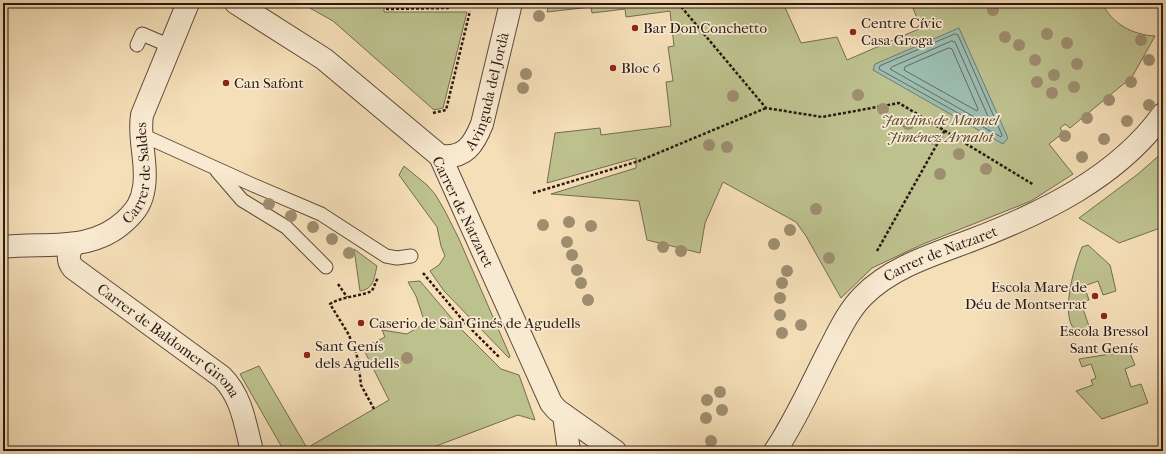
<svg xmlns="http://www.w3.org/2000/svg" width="1166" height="454" font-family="'IM FELL French Canon',serif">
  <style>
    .green { fill: #bdc18e; stroke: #746c50 }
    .water { fill: #9cbdb0; stroke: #6f7b70 }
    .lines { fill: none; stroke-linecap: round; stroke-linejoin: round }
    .shore { stroke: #646a60; stroke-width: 1 }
    .lane-casing { stroke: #5e4a3b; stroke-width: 15 }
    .street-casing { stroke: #5e4a3b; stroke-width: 24 }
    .path { stroke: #2b1811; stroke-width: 2.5; stroke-dasharray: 3 2; stroke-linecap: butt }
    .lane { stroke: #f8ead1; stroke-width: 13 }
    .street { stroke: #f8ead1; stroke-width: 22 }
    .tree { fill: #9e8e70 }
    .poi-dot { fill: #8f2418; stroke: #f8ead1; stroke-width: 1.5 }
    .labels { text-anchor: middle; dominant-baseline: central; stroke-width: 3.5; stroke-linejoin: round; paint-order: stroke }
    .poi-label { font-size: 15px; fill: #2b1811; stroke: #f8ead1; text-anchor: start }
    .street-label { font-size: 15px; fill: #2b1811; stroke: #f8ead1 }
    .park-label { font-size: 15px; font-style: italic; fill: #574b36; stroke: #f8ead1 }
  </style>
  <rect width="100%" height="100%" fill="#f5dfb8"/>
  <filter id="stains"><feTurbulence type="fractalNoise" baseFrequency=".005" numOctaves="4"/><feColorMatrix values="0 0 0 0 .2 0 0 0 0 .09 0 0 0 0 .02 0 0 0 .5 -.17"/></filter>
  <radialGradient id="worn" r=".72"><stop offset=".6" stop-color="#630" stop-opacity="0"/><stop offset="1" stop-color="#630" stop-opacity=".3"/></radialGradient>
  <!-- green -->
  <g class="green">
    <polygon points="301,3 350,3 350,6 384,5 384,12 467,12 443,108 434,110 333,21"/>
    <path d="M 549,3 L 783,3 L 801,43 L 837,37 L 847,60 L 921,28 L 911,3 L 1102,3 C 1112,24 1133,35 1155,36 L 1132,77 L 1070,128 L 1065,124 L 1060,128 L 1063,133 L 1049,144 L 1073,174 L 1031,201 L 923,244 L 872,268 L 841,298 L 806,236 L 796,222 L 723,182 L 705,223 L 700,253 L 647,240 L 639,201 L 551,194 L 636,168 L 636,158 L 547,183 L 555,133 L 600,128 L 601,135 L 671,126 L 666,82 L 673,81 L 668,47 L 674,46 L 670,11 L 626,17 L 625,9 L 592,13 L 591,7 L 547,12 Z"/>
    <polygon points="1163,152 1163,227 1119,243 1079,218 1138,174"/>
    <polygon points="404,166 427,185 435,194 445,211 459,239 510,356 509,358 444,291 430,271 439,265 445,256 441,246 437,227 399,175"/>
    <path d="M 1088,245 L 1110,265 L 1116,291 L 1103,295 L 1098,281 L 1084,286 L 1089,300 L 1081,303 L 1092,335 C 1051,340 1074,267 1082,247 Z"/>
    <path d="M 354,249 L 377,266 C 374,278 374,289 360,291 Z"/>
    <polygon points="420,281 459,327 501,369 519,375 535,420 518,415 423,451 284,451 240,374 259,366 307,448 389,400 363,348 385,337 382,330 407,334 425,323 416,296 408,282"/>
    <polygon points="1129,351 1135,365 1125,369 1131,387 1141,384 1148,403 1102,419 1076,391 1093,385 1091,380 1096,378 1091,364 1082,367 1079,359"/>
  </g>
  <!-- water -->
  <polygon class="water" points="959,28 1008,138 1003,144 873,70 875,64"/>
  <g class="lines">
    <!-- shore -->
    <g class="shore">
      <polygon points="955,34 958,35 1002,135 1001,137 879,69 880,66"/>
      <polygon points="952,41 955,42 991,123 990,126 890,69 892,67"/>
      <polygon points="949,48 952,49 978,109 977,111 904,70 905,67"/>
    </g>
    <defs>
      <g id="lane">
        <polyline points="137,45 142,34 170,46"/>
        <polyline points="140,134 253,185 321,214 386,256 397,258 411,256"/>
        <polyline points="217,171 242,200 286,227 326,267"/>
      </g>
      <g id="street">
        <polyline points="236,3 324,59 440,156 551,403 557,410 615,451"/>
        <path id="s1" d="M 440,156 C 465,159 474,144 482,124 L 511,3"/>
        <path id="s2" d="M 73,244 C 69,253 66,259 73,268 L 222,377 C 242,397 245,424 252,451"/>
        <path id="s3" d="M 3,247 C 45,242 91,253 125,221 C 136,211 142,202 144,187 C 148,163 138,139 142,115 L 188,3"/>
        <polyline points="564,415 569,451"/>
        <path id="s4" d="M 775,451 C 796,420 812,383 829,350 C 839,331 848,311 863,296 C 891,267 935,254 972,240 C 1043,213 1118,177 1163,114"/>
      </g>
    </defs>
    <!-- lane casing -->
    <use href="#lane" class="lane-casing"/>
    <!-- street casing -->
    <use href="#street" class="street-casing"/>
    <!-- path -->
    <g class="path">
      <polyline points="387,3 387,9 448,8 449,3"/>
      <polyline points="678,3 766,108 822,117 899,103 1034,185"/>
      <polyline points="433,113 446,110 470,11"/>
      <polyline points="533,193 639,161 766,108"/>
      <polyline points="877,251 945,130"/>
      <polyline points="423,273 466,324 500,358"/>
      <polyline points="338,284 347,297"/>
      <path d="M 374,409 L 361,385 L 358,359 L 349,335 L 330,304 C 343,296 358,297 372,291 L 378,277"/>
    </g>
    <!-- lane -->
    <use href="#lane" class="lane"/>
    <!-- street -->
    <use href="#street" class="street"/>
  </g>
  <!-- trees -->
  <g class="tree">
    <circle cx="993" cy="10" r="6"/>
    <circle cx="539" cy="16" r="6"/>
    <circle cx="1047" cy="34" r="6"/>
    <circle cx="1005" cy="37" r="6"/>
    <circle cx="1141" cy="40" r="6"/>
    <circle cx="1067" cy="43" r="6"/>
    <circle cx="1019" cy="45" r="6"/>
    <circle cx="1035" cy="60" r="6"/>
    <circle cx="1149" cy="60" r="6"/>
    <circle cx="1077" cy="64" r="6"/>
    <circle cx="526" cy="74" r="6"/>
    <circle cx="1054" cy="75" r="6"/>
    <circle cx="1037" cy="82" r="6"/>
    <circle cx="1131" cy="82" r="6"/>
    <circle cx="1074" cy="87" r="6"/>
    <circle cx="523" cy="88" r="6"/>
    <circle cx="1052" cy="93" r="6"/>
    <circle cx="858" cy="95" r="6"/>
    <circle cx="733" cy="96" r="6"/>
    <circle cx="1109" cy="100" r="6"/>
    <circle cx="1149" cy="105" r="6"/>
    <circle cx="883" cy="109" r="6"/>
    <circle cx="1087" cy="118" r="6"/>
    <circle cx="1127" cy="121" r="6"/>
    <circle cx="908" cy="124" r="6"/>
    <circle cx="1065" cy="136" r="6"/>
    <circle cx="934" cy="139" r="6"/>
    <circle cx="1104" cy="139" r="6"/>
    <circle cx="709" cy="145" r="6"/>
    <circle cx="727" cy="147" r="6"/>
    <circle cx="959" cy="154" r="6"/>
    <circle cx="1082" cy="157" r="6"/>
    <circle cx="986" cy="169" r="6"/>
    <circle cx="940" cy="174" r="6"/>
    <circle cx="269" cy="204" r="6"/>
    <circle cx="816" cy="209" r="6"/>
    <circle cx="291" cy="216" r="6"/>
    <circle cx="569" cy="222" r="6"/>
    <circle cx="543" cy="225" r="6"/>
    <circle cx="591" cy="226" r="6"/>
    <circle cx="313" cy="227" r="6"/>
    <circle cx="790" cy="230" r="6"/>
    <circle cx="332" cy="239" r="6"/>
    <circle cx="567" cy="242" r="6"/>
    <circle cx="774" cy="244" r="6"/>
    <circle cx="663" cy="247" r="6"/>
    <circle cx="681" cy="251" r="6"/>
    <circle cx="349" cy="253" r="6"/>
    <circle cx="572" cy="255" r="6"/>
    <circle cx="829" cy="258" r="6"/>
    <circle cx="577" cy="270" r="6"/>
    <circle cx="787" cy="271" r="6"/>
    <circle cx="581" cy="283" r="6"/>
    <circle cx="782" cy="283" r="6"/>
    <circle cx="780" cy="298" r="6"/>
    <circle cx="588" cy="300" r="6"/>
    <circle cx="780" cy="315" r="6"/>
    <circle cx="801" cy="325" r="6"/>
    <circle cx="782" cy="333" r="6"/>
    <circle cx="407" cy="358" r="6"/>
    <circle cx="720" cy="392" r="6"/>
    <circle cx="707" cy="400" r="6"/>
    <circle cx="722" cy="410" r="6"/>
    <circle cx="706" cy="418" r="6"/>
    <circle cx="711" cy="441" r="6"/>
  </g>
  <!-- markers -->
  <g class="poi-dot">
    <circle cx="635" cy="28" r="4"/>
    <circle cx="853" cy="32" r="4"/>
    <circle cx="613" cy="68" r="4"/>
    <circle cx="226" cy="83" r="4"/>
    <circle cx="1095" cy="296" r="4"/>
    <circle cx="1104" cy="316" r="4"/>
    <circle cx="361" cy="323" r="4"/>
    <circle cx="307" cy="355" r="4"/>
  </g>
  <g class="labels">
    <!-- poi labels -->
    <g class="poi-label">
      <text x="861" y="23">Centre Cívic<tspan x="861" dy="17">Casa Groga</tspan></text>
      <text x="643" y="28">Bar Don Conchetto</text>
      <text x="621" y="68">Bloc 6</text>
      <text x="234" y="83">Can Safont</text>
      <text x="1087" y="287" text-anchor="end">Escola Mare de<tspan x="1087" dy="17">Déu de Montserrat</tspan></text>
      <text x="369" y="323">Caserio de San Ginés de Agudells</text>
      <text x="1104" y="331" text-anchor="middle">Escola Bressol<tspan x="1104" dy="17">Sant Genís</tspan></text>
      <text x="315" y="346">Sant Genís<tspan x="315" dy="17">dels Agudells</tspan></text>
    </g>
    <!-- street labels -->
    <g class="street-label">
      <text stroke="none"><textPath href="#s1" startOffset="91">Avinguda del Jordà</textPath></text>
      <text stroke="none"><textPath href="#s3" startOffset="180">Carrer de Saldes</textPath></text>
      <text transform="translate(463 212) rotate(64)">Carrer de Natzaret</text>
      <text stroke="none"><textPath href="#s4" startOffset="268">Carrer de Natzaret</textPath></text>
      <text stroke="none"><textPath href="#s2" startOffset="146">Carrer de Baldomer Girona</textPath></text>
    </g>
    <!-- park labels -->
    <g class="park-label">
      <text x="940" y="120">Jardins de Manuel<tspan x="940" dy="17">Jiménez Arnalot</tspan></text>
    </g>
  </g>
  <!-- margin -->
  <rect width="1166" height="454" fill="none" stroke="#f5dfb8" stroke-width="16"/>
  <rect x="4" y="4" width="1158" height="446" fill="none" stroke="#2b1811" stroke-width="2"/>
  <rect x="8" y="8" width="1150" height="438" fill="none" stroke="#2b1811"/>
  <rect width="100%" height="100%" filter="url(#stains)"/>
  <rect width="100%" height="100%" fill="url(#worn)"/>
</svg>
